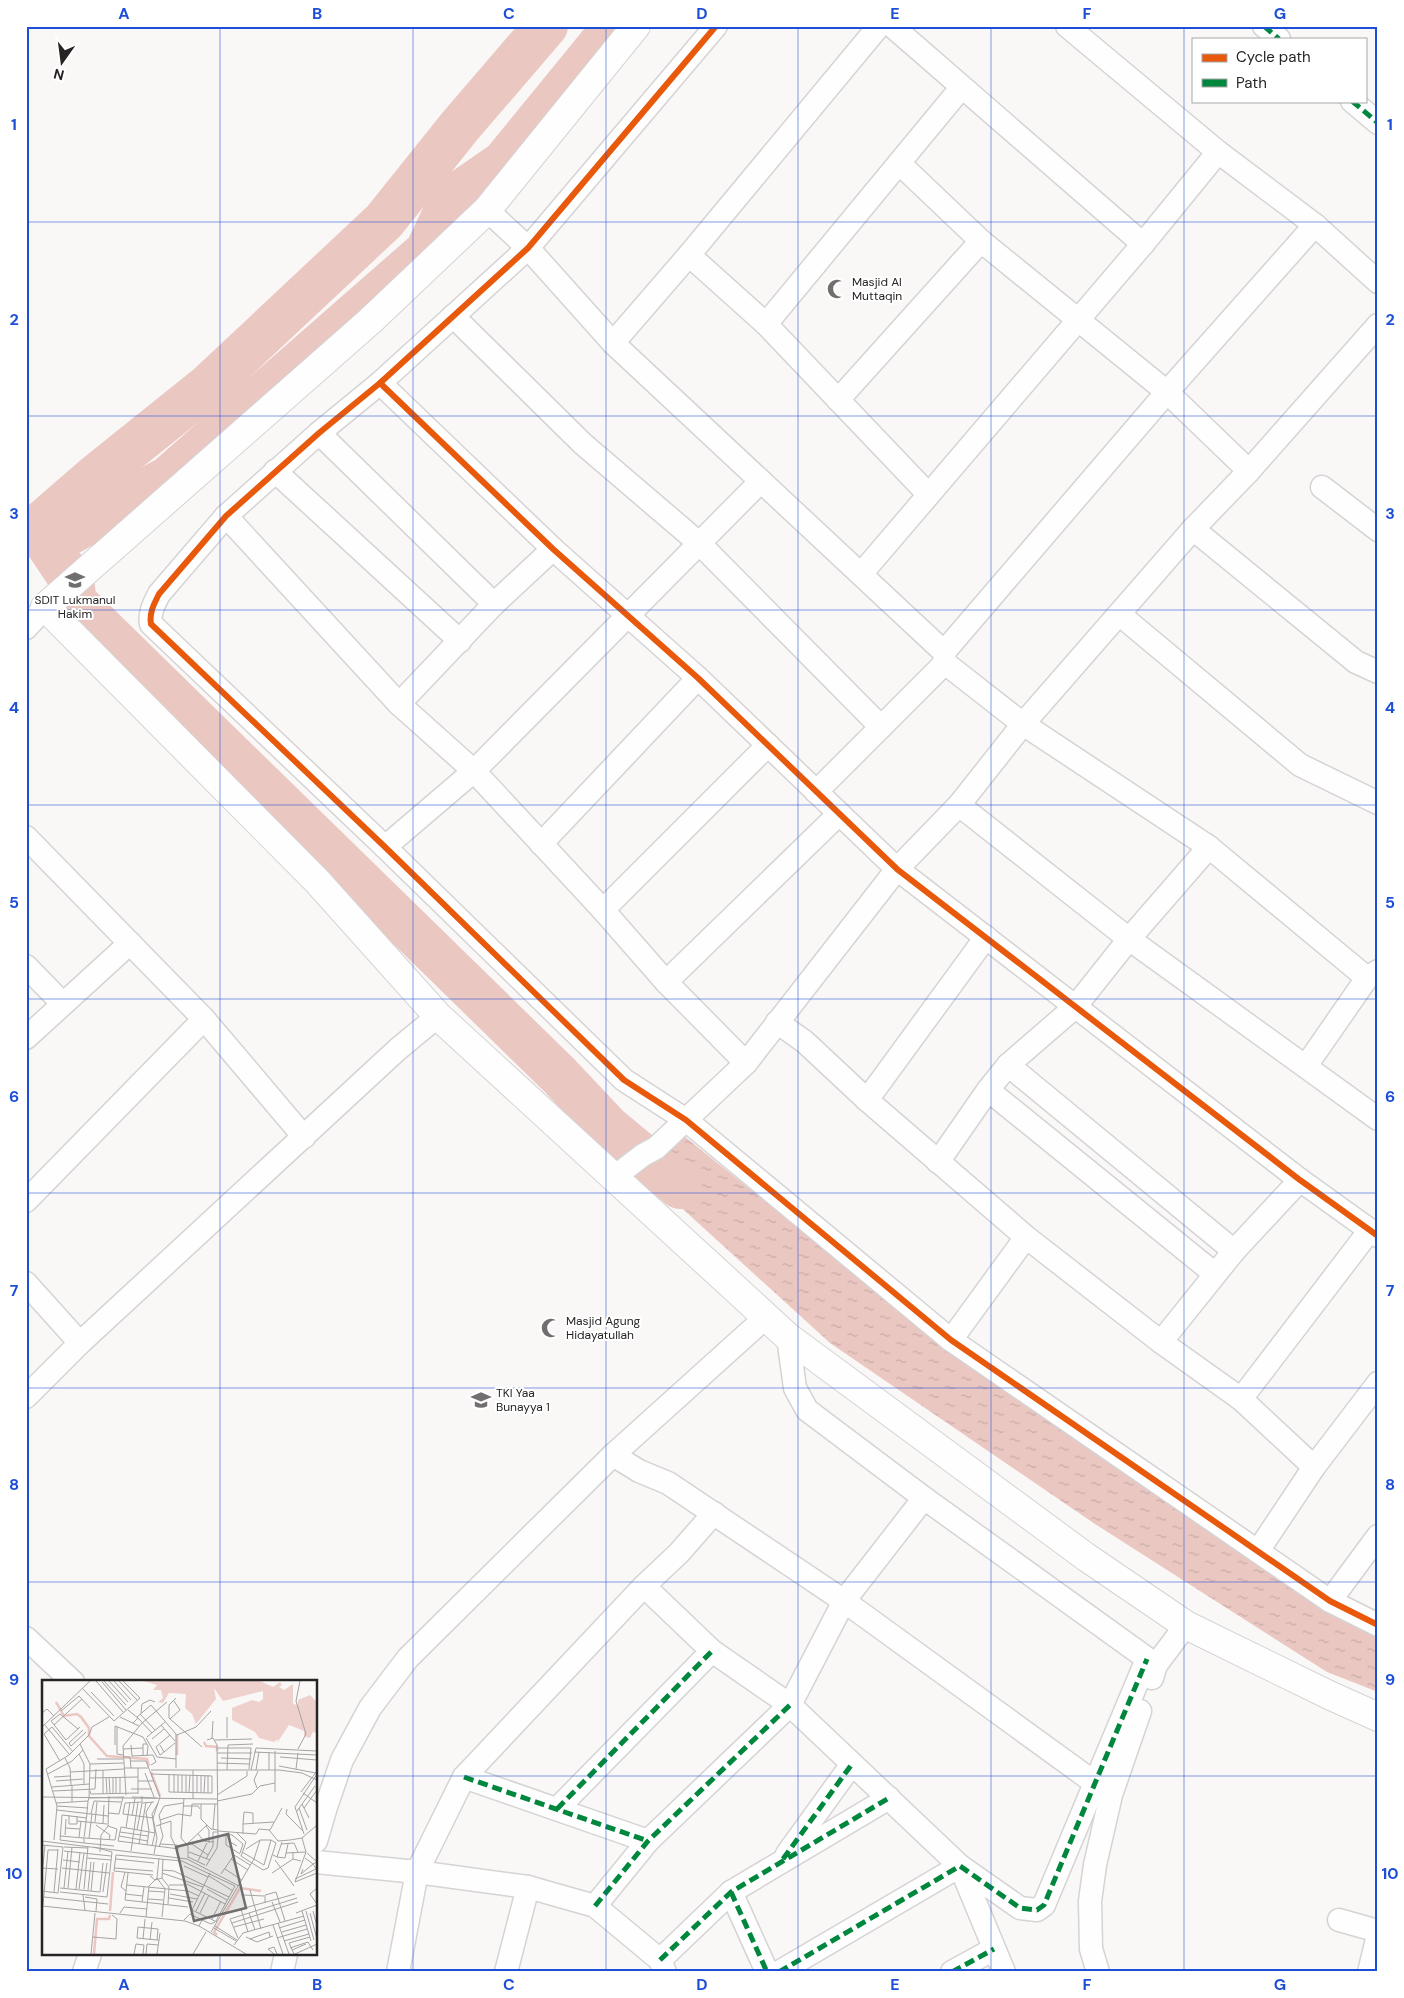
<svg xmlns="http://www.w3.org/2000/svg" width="1404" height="1998" font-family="'DM Sans',sans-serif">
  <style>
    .water { fill: url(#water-ripples) }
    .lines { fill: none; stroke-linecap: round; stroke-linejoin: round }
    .river { stroke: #ebc7c2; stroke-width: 44 }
    .minor-casing { stroke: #d5d3d3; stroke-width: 25 }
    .tertiary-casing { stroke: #d5d3d3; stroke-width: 30 }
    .minor { stroke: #fefefe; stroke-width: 22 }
    .tertiary { stroke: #fefefe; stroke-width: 28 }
    .quiet { stroke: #00873e; stroke-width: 5; stroke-dasharray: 10 5; stroke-linecap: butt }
    .cycleway-casing { stroke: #fff; stroke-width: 9 }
    .cycleway { stroke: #e8590c; stroke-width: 6 }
    .grid { fill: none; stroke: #1d4ed8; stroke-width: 1; stroke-opacity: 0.55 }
    .labels { text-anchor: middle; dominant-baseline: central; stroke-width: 4; stroke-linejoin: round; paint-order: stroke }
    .poi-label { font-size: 12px; fill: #262424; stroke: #fff; text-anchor: start }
    .inset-river { fill: none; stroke: #ebc7c2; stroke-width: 2.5 }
    .inset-road { fill: none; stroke: #a5a3a3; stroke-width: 1 }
    .view { fill: #706e6e; fill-opacity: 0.15; stroke: #706e6e; stroke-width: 2.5 }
    .inset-edge { fill: none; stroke: #262424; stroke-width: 2.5 }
    .neatline { fill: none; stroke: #1d4ed8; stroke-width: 2 }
    .grid-label { font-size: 16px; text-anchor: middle; font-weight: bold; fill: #1d4ed8 }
  </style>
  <defs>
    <pattern id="water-ripples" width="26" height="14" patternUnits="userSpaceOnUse" patternTransform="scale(1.25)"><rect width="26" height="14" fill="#ebc7c2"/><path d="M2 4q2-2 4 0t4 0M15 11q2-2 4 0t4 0" fill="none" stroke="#c9aba7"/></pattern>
  </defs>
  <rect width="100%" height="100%" fill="#faf7f7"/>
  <!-- water -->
  <polygon class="water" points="669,1124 931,1335 1378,1633 1378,1692 1327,1672 1095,1524 830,1343 630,1161"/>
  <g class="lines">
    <!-- river -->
    <g class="river">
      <polyline points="615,26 504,162 452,198 427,251 168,478 48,545 72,581 75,602 560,1076 609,1128 680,1187"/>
      <polyline points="29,534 96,476 207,387 384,221 460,126 546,26"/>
    </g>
    <defs>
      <g id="minor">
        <path d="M 716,26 L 528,248 L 380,383 L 319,433 L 226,516 L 159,594 C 154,604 149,613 151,624 L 385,847 L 624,1080 L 686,1120 L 951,1340 L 1330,1601 L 1378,1625"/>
        <polyline points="892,26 1143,244"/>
        <polyline points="1067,26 1218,152 1315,225 1378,282"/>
        <polyline points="1264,26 1279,39"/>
        <polyline points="1352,101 1378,123"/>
        <polyline points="899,163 981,241 1167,392 1249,471"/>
        <polyline points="487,210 528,248 613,343 944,652 945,663 1023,724 1209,847 1367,978"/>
        <polyline points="689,255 766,324 928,494"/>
        <polyline points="453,316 583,444 700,544 881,727"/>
        <polyline points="766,324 961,88"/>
        <polyline points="613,343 689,255 879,26"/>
        <polyline points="380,383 553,549 698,678 897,869 1300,1180 1378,1236"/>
        <polyline points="838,400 981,241"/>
        <polyline points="319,433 494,604"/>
        <polyline points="275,471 460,641"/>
        <polyline points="1322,487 1378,530"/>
        <polyline points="226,516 399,704 474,771 603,910 666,982 746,1063"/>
        <polyline points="1193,529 1356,662 1378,672"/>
        <polyline points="861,574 1143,244 1218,152"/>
        <polyline points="1119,614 1300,765 1378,803"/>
        <polyline points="26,628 45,607"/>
        <polyline points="944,652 1167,392 1315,225"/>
        <polyline points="399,704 494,604 553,549"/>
        <polyline points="816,792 945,663"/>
        <polyline points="959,805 1129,939 1378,1119"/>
        <polyline points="26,837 204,1019 304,1137"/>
        <polyline points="541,844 698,678"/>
        <polyline points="385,847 474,771 761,481"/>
        <polyline points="603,910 768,745"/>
        <polyline points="26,966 63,1004"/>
        <polyline points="666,982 839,814"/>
        <polyline points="777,1022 805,1042 867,1100 1026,1237 1161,1342 1241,1399 1314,1467"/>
        <polyline points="26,1038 130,943"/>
        <polyline points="1008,1065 1234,1251"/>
        <polyline points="1306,1066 1367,978 1378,971"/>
        <polyline points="988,1090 1215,1274"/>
        <polyline points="867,1100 986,937"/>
        <polyline points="938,1162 988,1090 1008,1065 1075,1007 1129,939 1209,847"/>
        <polyline points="613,1178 643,1155 656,1148 746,1063 897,869 959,805 1023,724 1193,529 1249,471 1378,325"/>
        <polyline points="26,1201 204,1019"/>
        <polyline points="26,1283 80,1343"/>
        <polyline points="788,1337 795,1388 807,1410 924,1498 1156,1665"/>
        <polyline points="951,1340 1026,1237"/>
        <polyline points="1161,1342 1234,1251 1300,1180"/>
        <polyline points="26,1397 80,1343 398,1049 438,1016"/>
        <polyline points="1241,1399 1370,1230"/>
        <polyline points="613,1455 639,1471 668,1483 844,1601 1095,1783"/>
        <polyline points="1258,1551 1314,1467 1378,1383"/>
        <polyline points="644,1586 712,1651 790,1705 960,1866 1004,1972"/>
        <polyline points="1330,1601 1378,1536"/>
        <polyline points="26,1638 73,1682"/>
        <polyline points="1152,1678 1156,1665 1186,1625"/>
        <polyline points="464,1777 648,1841"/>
        <polyline points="557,1809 712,1651"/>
        <polyline points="316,1841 326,1807 342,1760 370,1708 408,1658 613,1455 765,1318"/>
        <polyline points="787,1854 852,1764"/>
        <polyline points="316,1862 417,1872 528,1887 595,1906 660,1960 665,1972"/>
        <polyline points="731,1892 767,1972"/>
        <polyline points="595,1906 648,1841 790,1705 844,1601 924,1498"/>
        <polyline points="1339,1920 1378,1931"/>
        <polyline points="660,1960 731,1892 889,1798"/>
        <polyline points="84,1972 90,1954"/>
        <polyline points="282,1972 286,1954"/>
        <polyline points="398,1972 417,1872 464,1777 644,1586 679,1553 714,1513"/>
        <polyline points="506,1972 528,1887"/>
        <polyline points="779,1972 960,1866 1020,1908 1037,1910 1044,1905 1147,1659"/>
        <polyline points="952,1972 994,1949"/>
        <polyline points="1098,1972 1091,1949 1090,1901 1095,1865 1111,1795 1140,1711"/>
        <polyline points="1369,1972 1378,1935"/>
      </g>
      <polyline id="tertiary" points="636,26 487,210 370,321 45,607 317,881 438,1016 788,1337 1086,1557 1186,1625 1329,1695 1378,1717"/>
    </defs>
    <!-- minor casing -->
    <use href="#minor" class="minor-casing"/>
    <!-- tertiary casing -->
    <use href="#tertiary" class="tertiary-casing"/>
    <!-- minor -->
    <use href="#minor" class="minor"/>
    <!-- tertiary -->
    <use href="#tertiary" class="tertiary"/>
    <!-- quiet -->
    <g class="quiet">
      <polyline points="1264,26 1279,39"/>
      <polyline points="1352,101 1378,123"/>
      <polyline points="464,1777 648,1841"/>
      <polyline points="557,1809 712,1651"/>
      <polyline points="783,1859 852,1764"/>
      <polyline points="731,1892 767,1972"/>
      <polyline points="595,1906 648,1841 790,1705"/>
      <polyline points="660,1960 731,1892 889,1798"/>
      <polyline points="779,1972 960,1866 1020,1908 1037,1910 1044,1905 1147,1659"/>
      <polyline points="952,1972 994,1949"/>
    </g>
    <defs>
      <g id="cycleway">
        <path d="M 716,26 L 528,248 L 380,383 L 319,433 L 226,516 L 159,594 C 154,604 149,613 151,624 L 385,847 L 624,1080 L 686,1120 L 951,1340 L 1330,1601 L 1378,1625"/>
        <polyline points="380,383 553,549 698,678 897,869 1300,1180 1378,1236"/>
      </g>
    </defs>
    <!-- cycleway casing -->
    <use href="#cycleway" class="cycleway-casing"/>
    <!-- cycleway -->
    <use href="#cycleway" class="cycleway"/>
  </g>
  <!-- grid -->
  <path class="grid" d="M 220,26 L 220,1682M 413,26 L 413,1972M 606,26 L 606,1972M 798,26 L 798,1972M 991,26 L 991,1972M 1184,26 L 1184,1972M 26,222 L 1378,222M 26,416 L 1378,416M 26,610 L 1378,610M 26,805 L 1378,805M 26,999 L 1378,999M 26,1193 L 1378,1193M 26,1388 L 1378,1388M 26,1582 L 1378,1582M 26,1776 L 44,1776M 316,1776 L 1378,1776M 220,1954 L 220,1972"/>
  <!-- icons -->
  <defs>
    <symbol id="mosque-bare" viewBox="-9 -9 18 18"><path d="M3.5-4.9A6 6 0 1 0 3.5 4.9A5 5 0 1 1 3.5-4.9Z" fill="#706e6e" stroke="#fff" stroke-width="2.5" paint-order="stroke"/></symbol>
    <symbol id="school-bare" viewBox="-9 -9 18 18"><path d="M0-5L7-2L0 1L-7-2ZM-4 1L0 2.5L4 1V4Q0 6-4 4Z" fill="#706e6e" stroke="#fff" stroke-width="2.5" paint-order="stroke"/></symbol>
  </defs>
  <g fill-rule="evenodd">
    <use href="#mosque-bare" x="823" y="275" width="28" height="28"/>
    <use href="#school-bare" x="61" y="566" width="28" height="28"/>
    <use href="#mosque-bare" x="537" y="1314" width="28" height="28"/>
    <use href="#school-bare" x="467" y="1386" width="28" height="28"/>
  </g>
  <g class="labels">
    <!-- poi labels -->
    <g class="poi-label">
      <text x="852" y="282">Masjid Al<tspan x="852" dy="14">Muttaqin</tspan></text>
      <text x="75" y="600" text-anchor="middle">SDIT Lukmanul<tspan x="75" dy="14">Hakim</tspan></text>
      <text x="566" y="1321">Masjid Agung<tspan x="566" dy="14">Hidayatullah</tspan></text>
      <text x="496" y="1393">TKI Yaa<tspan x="496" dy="14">Bunayya 1</tspan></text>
    </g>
  </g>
  <!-- overview -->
  <g transform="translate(42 1680)">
    <rect width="275" height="275" fill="#faf7f7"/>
    <path d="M 102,1 L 218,1 L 231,7 L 238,2 L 240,5 L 237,7 L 242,10 L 251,4 L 251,24 L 256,25 L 256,20 L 268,15 L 275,22 L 275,53 L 271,52 L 268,58 L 262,56 L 262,51 L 247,45 L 235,63 L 236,59 L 232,62 L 217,58 L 213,52 L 190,40 L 190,28 L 210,20 L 217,22 L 221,19 L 221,11 L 181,21 L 172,8 L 174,19 L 154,44 L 150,34 L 143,28 L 144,14 L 127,13 L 121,23 L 116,22 L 121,18 L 119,10 L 111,10 L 115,5 Z" fill="#eed1cd"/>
    <path class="inset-river" d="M 14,22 L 22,36 L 35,34 L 39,37 L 47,48 L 47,56 L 65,76 L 105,79 L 107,86M 162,62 L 164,66 L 175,67 L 175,71M 135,75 L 135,54M 109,92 L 118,116M 68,231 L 71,192M 175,255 L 172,252 L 198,208 L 219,211M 52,274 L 55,239 L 67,239 L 68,235"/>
    <path class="inset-road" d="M 54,1 L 81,32M 62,1 L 84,25M 67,1 L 86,22M 72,1 L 89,20M 77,1 L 95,20M 60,2 L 84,30M 40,8 L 72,41 L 98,18 L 81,1M 49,12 L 72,36M 134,18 L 127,25 L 127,38 L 160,67M 86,30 L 96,38 L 91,43M 19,31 L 37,16 L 48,28M 0,33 L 5,29 L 12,36M 99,33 L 100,24 L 108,20 L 113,22M 98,34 L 113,50M 78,37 L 97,46M 95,37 L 109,25 L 134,54 L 134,88M 96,38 L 110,53M 128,39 L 138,30 L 132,21M 2,44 L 28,75M 12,45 L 40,19M 119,45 L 133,61M 0,47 L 48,1M 75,47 L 75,74 L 81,75M 36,49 L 18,34 L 9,41 L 24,60 L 38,47M 135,55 L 154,47 L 169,31M 105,57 L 123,42M 104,58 L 115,77 L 134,79M 170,58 L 171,41M 185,58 L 185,37M 110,59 L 122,49M 173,60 L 210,59M 38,64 L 48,84 L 47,118 L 46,121 L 45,133 L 44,142 L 42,158 L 42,163 L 18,160 L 20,135 L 45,138M 73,65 L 73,46 L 101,57 L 106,66 L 105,76M 89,65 L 90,76 L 111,75 L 114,82 L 109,85M 118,65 L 122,72 L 133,63M 29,66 L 27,63 L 41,50M 29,66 L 44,52M 176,68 L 209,68M 81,69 L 101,68M 256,69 L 264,54 L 254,21 L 258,1M 122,72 L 118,75 L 114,67 L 128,55M 212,72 L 275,75M 175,73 L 210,73M 37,74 L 42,84 L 42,104M 101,76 L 101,64 L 105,64M 82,77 L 88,77 L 89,88M 238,77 L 275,80M 23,78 L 28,88 L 29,105M 179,78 L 209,79M 55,79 L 81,79M 18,81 L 2,54 L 10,47 L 31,72M 89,81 L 104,81 L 118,117 L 111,138 L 115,158 L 112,174M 175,83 L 208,84M 48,84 L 82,83M 237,86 L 274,93M 83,88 L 106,88M 96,88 L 96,114M 207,89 L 209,68M 254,89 L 256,73M 109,90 L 237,90 L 260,93 L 275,100M 185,90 L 186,65 L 211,64M 209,90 L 214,68 L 275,71M 214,90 L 217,72M 227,90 L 227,72M 28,92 L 82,89M 103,93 L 112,117M 6,94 L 30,81 L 41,70M 109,94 L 170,96 L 170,113 L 127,112M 159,95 L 159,113M 12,97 L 28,96M 64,97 L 65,113M 67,97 L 68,113M 74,97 L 74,113M 78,97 L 78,113M 48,98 L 96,97M 14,101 L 41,99M 96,101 L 112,101M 30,105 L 30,122M 10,107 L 47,104M 215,108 L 212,100 L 216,91M 89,109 L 110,109M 11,111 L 53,109 L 54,89M 48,111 L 49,114 L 96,113M 127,112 L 127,95M 132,112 L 132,94M 136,112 L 136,95M 140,112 L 140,95M 144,112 L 144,95M 147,112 L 148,95M 233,112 L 233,71M 259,112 L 275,91M 71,113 L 71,97M 155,113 L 155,95M 162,113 L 163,95M 166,113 L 166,95M 261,113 L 275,123M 61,114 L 61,90M 84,115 L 81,66 L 100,43 L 125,22M 175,115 L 205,96 L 205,91M 100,116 L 100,122 L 83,123 L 81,134 L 111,138M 0,117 L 175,119M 90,117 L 115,118M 47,118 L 82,117M 142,118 L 139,158 L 146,166 L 146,178M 151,119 L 151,90M 175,121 L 210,114 L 218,106 L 233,103M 14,123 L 46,121M 159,124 L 159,139 L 169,149 L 176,150M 260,124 L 267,138M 15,126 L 46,128M 141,126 L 156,126 L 158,129M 257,128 L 265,150M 262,128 L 275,110M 245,129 L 244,134 L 261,151M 15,130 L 66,136M 255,131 L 273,106M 66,133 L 77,134 L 81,117M 49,134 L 52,121 L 79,122M 27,135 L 27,144 L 35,144 L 35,136M 90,136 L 93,118M 118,140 L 136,134 L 149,136 L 150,124 L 176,124M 35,141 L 65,144M 53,142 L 55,122M 61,143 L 62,125M 119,144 L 117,135 L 122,126 L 141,123M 201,144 L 202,132 L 211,133 L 211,143M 54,145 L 68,155 L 67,160M 66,146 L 75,149 L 73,160M 114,146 L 129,141 L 129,157 L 135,169M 164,146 L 167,150 L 167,163M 23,148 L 38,149M 84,148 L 88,122M 171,149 L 173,124M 95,150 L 100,123 L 112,122M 227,150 L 236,161 L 248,160 L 260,158 L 275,145M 176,151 L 214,154 L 217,149 L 228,150 L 240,128M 78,152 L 106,156M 113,153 L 79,147 L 76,161 L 137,169M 187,153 L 188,162 L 195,166M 195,153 L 204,162 L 199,176 L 221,190 L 226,188 L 234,163 L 229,160M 156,154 L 162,161 L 172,162M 201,154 L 201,144 L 232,142M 262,154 L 253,127 L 275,94M 23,155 L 24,139M 18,156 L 42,158M 77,156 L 106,161M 37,157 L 39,141M 43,158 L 73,160M 47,158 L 50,134M 12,160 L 15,126 L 4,89 L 27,75 L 47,55 L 50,47 L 67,37M 0,161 L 145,179 L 197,206M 147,162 L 166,175M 42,163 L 72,166M 97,164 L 104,122M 118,164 L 135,165M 145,164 L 165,145M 239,164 L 252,163 L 256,172M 0,165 L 21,167 L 16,213 L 0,211M 105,165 L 107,151 L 104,132 L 110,122M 110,166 L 113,153 L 110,134 L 116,123M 22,167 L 46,168M 117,167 L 121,156 L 118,145M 22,171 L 69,176M 89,171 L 96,122M 58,172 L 59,155 L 66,146 L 67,116M 147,172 L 168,180M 200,172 L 222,185 L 229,160 L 218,160 L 204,169M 251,172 L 251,179 L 259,181M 264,172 L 253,202 L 275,193M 198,173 L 201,164 L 190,155 L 184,154 L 184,165 L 198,174M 244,173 L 264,172 L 260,158M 231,175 L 235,177 L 240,162M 146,177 L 163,185M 235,177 L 243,178 L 246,164M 45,178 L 69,180M 117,178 L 115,198 L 123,209 L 120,237M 263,178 L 271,184 L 275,182 L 265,173M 74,179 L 112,183M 164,179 L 171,166 L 171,152 L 176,152M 189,179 L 206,190M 21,180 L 38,182M 233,180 L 252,206M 156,181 L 165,163M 142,186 L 166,197M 164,186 L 175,168 L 176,158 L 175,65 L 171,58 L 165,60M 0,188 L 16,189M 20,188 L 67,193M 72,188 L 111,191M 183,189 L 200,200M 261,189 L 259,194 L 271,184 L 275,190M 120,190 L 132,191 L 187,217M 83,192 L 79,207 L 84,211M 86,193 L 83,220 L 146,227M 120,193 L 161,207M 168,193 L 150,230 L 175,242M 230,193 L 251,179M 179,194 L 192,175 L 208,185M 0,195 L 3,165M 111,195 L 72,191 L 74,175 L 140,181 L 193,206 L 174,241M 108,196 L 113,200 L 120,198 L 121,179M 167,196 L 191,211M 120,198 L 127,207 L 126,224M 253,199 L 274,189M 145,204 L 183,224M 85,205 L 146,211 L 157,216M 127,205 L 144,205M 18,208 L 58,212 L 61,183M 22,208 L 26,171M 26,208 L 30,167M 275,208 L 268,214 L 275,224M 34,209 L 38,172M 37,209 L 42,173M 42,209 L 46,166M 165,209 L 185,220M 46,210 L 49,182M 208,210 L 219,249M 49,211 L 52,182M 107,211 L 122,212M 12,212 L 16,169M 18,212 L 65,217 L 70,172 L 52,167M 61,212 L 65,183M 83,214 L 101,216M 128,214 L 155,219M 41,215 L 43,230M 201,215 L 222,216M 2,217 L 66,224M 43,217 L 55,219 L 54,231M 127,218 L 151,222M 106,219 L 121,220M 100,222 L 102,207M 230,222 L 238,242M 223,223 L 223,215 L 234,212 L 243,241M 1,225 L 6,170 L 16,170M 0,226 L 143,241 L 157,246 L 204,274M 154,231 L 163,213M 260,231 L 269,261M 264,231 L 272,260M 271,231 L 275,246M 78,233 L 82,227 L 105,229M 158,233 L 167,215M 207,233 L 213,250M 254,233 L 275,225M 268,233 L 275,259M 104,237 L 107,206 L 115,198M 170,239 L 179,221M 142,240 L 148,234 L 160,240M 190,243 L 256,222M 236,243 L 247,274M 231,245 L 241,274M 157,246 L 160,240 L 169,244 L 173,242M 173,246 L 195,260M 192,247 L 222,239M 172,248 L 194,261M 237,248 L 263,240M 169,252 L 212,179 L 218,160M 206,252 L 199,229 L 253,214M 240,252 L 264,245M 51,257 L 74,259 L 75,239 L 70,235M 204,257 L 215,262 L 231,256M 196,258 L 188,239 L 255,218M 235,258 L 265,249M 101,259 L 103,239M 208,259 L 227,252 L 228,257M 108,260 L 110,242M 115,260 L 116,249 L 96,247 L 95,258 L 115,260 L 117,260M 242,261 L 267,254M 192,265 L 201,253 L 262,236M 248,268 L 266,262 L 271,270M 250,270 L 264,264M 49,274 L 53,233M 92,274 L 94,264 L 102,265 L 101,274M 104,274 L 105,264 L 116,265M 115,274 L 118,253M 151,274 L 164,252M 232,274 L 226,269 L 232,267 L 235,274M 252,274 L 247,263 L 268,257M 253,274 L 275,264"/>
    <path class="view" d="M 186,154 L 204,228 L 152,241 L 134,167 Z"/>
    <rect width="275" height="275" class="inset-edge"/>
  </g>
  <!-- border -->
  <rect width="1404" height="1998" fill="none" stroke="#ffffff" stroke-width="55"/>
  <!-- legend -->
  <rect x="1192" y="38" width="175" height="65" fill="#ffffff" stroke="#a8a7a7"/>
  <rect x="1202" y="54" width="25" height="8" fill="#e8590c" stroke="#a8a7a7"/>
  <text x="1236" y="62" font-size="15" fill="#262424">Cycle path</text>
  <rect x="1202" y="79" width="25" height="8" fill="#00873e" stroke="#a8a7a7"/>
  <text x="1236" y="88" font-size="15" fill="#262424">Path</text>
  <!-- north arrow -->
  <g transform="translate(62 62) rotate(194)" stroke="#ffffff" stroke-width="4" paint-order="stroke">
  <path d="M0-4L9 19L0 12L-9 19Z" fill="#262424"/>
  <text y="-8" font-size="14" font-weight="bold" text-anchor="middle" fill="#262424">N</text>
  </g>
  <rect x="28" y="28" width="1348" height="1942" class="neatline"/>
  <g class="grid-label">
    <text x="124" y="19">A</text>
    <text x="317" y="19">B</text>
    <text x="509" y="19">C</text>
    <text x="702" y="19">D</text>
    <text x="895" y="19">E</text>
    <text x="1087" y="19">F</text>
    <text x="1280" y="19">G</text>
    <text x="14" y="130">1</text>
    <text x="1390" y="130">1</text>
    <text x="14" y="325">2</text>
    <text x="1390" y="325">2</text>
    <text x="14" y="519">3</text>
    <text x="1390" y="519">3</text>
    <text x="14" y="713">4</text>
    <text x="1390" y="713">4</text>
    <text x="14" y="908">5</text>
    <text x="1390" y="908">5</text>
    <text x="14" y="1102">6</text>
    <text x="1390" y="1102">6</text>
    <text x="14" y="1296">7</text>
    <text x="1390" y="1296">7</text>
    <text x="14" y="1490">8</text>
    <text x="1390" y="1490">8</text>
    <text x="14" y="1685">9</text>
    <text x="1390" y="1685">9</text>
    <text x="14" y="1879">10</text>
    <text x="1390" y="1879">10</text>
    <text x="124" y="1990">A</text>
    <text x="317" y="1990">B</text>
    <text x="509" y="1990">C</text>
    <text x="702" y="1990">D</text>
    <text x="895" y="1990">E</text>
    <text x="1087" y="1990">F</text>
    <text x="1280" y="1990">G</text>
  </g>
</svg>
